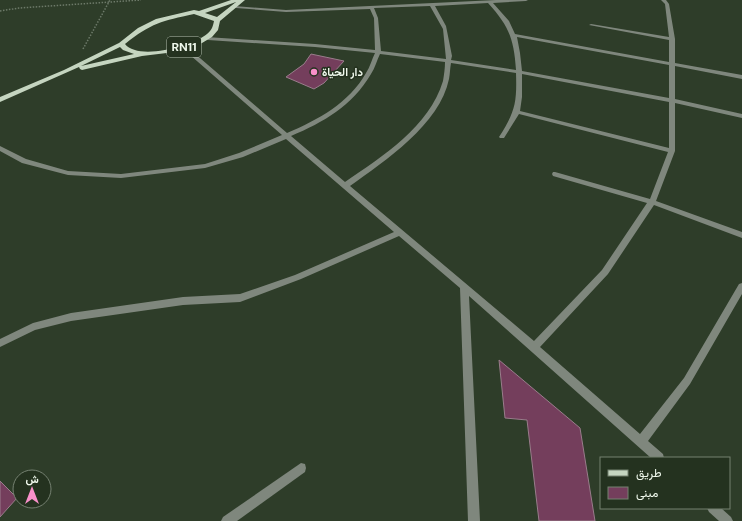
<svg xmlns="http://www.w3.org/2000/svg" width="742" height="521" font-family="'DM Sans',Vazirmatn,sans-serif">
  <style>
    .building { fill: #743e5c; stroke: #997d8b }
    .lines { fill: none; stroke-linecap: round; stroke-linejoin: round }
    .path { stroke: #6d7a69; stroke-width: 1.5; stroke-dasharray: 1.5 1.5; stroke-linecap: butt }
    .minor { fill: #7f877d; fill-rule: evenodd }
    .primary { fill: #c5d5c0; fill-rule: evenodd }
    .poi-dot { fill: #f990ca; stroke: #24321f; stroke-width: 1.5 }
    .labels { text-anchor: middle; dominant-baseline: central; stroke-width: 3; stroke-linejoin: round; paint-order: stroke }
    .far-poi-label { font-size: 11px; font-weight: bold; fill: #eff8ec; stroke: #24321f; text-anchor: start }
    .shield { fill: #24321f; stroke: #b2bdae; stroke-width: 1 }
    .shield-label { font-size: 12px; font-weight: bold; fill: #eff8ec }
  </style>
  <rect width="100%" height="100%" fill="#2e3d29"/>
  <!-- building -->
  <g class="building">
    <polygon points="311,54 344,61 324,83 314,89 286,77 304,64"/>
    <polygon points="499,360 580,428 595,521 539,521 527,420 505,418"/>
    <polygon points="0,481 17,498 0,517"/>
  </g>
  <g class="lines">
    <!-- path -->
    <g class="path">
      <polyline points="0,11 19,8 141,0"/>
      <polyline points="83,49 110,0"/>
    </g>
    <!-- minor -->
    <g class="minor">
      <path d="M 496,0 L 528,0 L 526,1 L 493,3 L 509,21 L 515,34 L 669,62 L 669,40 L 589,25 L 591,24 L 669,37 L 665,4 L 661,0 L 666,0 L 669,4 L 675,39 L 675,63 L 742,75 L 742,79 L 675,66 L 675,99 L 742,114 L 742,118 L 675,103 L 675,151 L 656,201 L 742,232 L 742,238 L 654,205 L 608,274 L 540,347 L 640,434 L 684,378 L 739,284 L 742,283 L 742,294 L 690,384 L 648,441 L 663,454 L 664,458 L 651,458 L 469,296 L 480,521 L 468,521 L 460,288 L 399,236 L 301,279 L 240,302 L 183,305 L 71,321 L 35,330 L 0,347 L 0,339 L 33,323 L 71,313 L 183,297 L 240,294 L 295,275 L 394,232 L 286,139 L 243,157 L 205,168 L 121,178 L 68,175 L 22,163 L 0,151 L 0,146 L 26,159 L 68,171 L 121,174 L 205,164 L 239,153 L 282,135 L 182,48 L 182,46 L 186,46 L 287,133 C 318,120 349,103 366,73 C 370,67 372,59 375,53 L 315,47 L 208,40 L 206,39 L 206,37 L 315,44 L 375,50 L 374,18 L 370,9 L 286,12 L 236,8 L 234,7 L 234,6 L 286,10 ZM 488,3 C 509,26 514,39 516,70 L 451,60 L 452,56 L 446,26 L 435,6 ZM 430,6 L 443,29 L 446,59 L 381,51 L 378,18 L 374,8 ZM 517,37 L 669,65 L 669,98 L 522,71 L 520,53 ZM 380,54 L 445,62 C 445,68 444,75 443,81 C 429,127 383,156 345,182 L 291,136 C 324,122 352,106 371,74 C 375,68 377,60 380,54 ZM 451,63 L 516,73 C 517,103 515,112 499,137 L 500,138 L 504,138 L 519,114 L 668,152 L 650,199 L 555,172 L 553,172 L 552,174 L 553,176 L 647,203 L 602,270 L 534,341 L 350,186 C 385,161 440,124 449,79 C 450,74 450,68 451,63 ZM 522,74 L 669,102 L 669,148 L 520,111 L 522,97 Z"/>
      <polygon points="301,463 305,464 306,468 305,472 237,521 221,521 223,517"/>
      <polygon points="707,508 721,508 731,517 733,521 719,521 709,512"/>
    </g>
    <!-- primary -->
    <path class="primary" d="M 231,0 L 245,0 L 220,21 L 218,30 L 212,37 L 202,43 L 175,52 L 142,56 L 82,70 L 80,69 L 79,67 L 0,102 L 0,97 L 64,70 L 119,43 L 138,28 L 156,19 L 194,10 L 199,11 ZM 236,2 L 217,17 L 205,13 ZM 194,14 L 214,21 C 213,26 212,30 207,34 C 193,46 138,61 125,44 C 151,23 162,21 194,14 ZM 120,47 L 123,50 L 134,54 L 81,66 Z"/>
  </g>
  <!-- markers -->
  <circle class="poi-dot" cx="314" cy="72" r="4"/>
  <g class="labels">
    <!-- far-poi labels -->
    <g class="far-poi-label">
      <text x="322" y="72">دار الحياة</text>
    </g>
    <!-- shield labels -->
    <rect class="shield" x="167" y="37" width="34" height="20" rx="3"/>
    <g class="shield-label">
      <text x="184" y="47">RN11</text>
    </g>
  </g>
  <!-- legend -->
  <rect x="600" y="457" width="130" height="52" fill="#24321f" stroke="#758171"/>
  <rect x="608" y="470" width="20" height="6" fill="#c5d5c0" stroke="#758171"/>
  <text x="636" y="477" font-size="12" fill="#eff8ec">طريق</text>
  <rect x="608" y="487" width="20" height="12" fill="#743e5c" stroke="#758171"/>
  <text x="636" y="497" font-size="12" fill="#eff8ec">مبنى</text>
  <!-- north arrow -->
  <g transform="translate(32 489)"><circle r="19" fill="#24321f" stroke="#758171"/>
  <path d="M0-3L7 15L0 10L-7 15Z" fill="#f990ca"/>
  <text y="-6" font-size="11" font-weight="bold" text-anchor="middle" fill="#eff8ec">ش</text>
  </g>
</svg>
